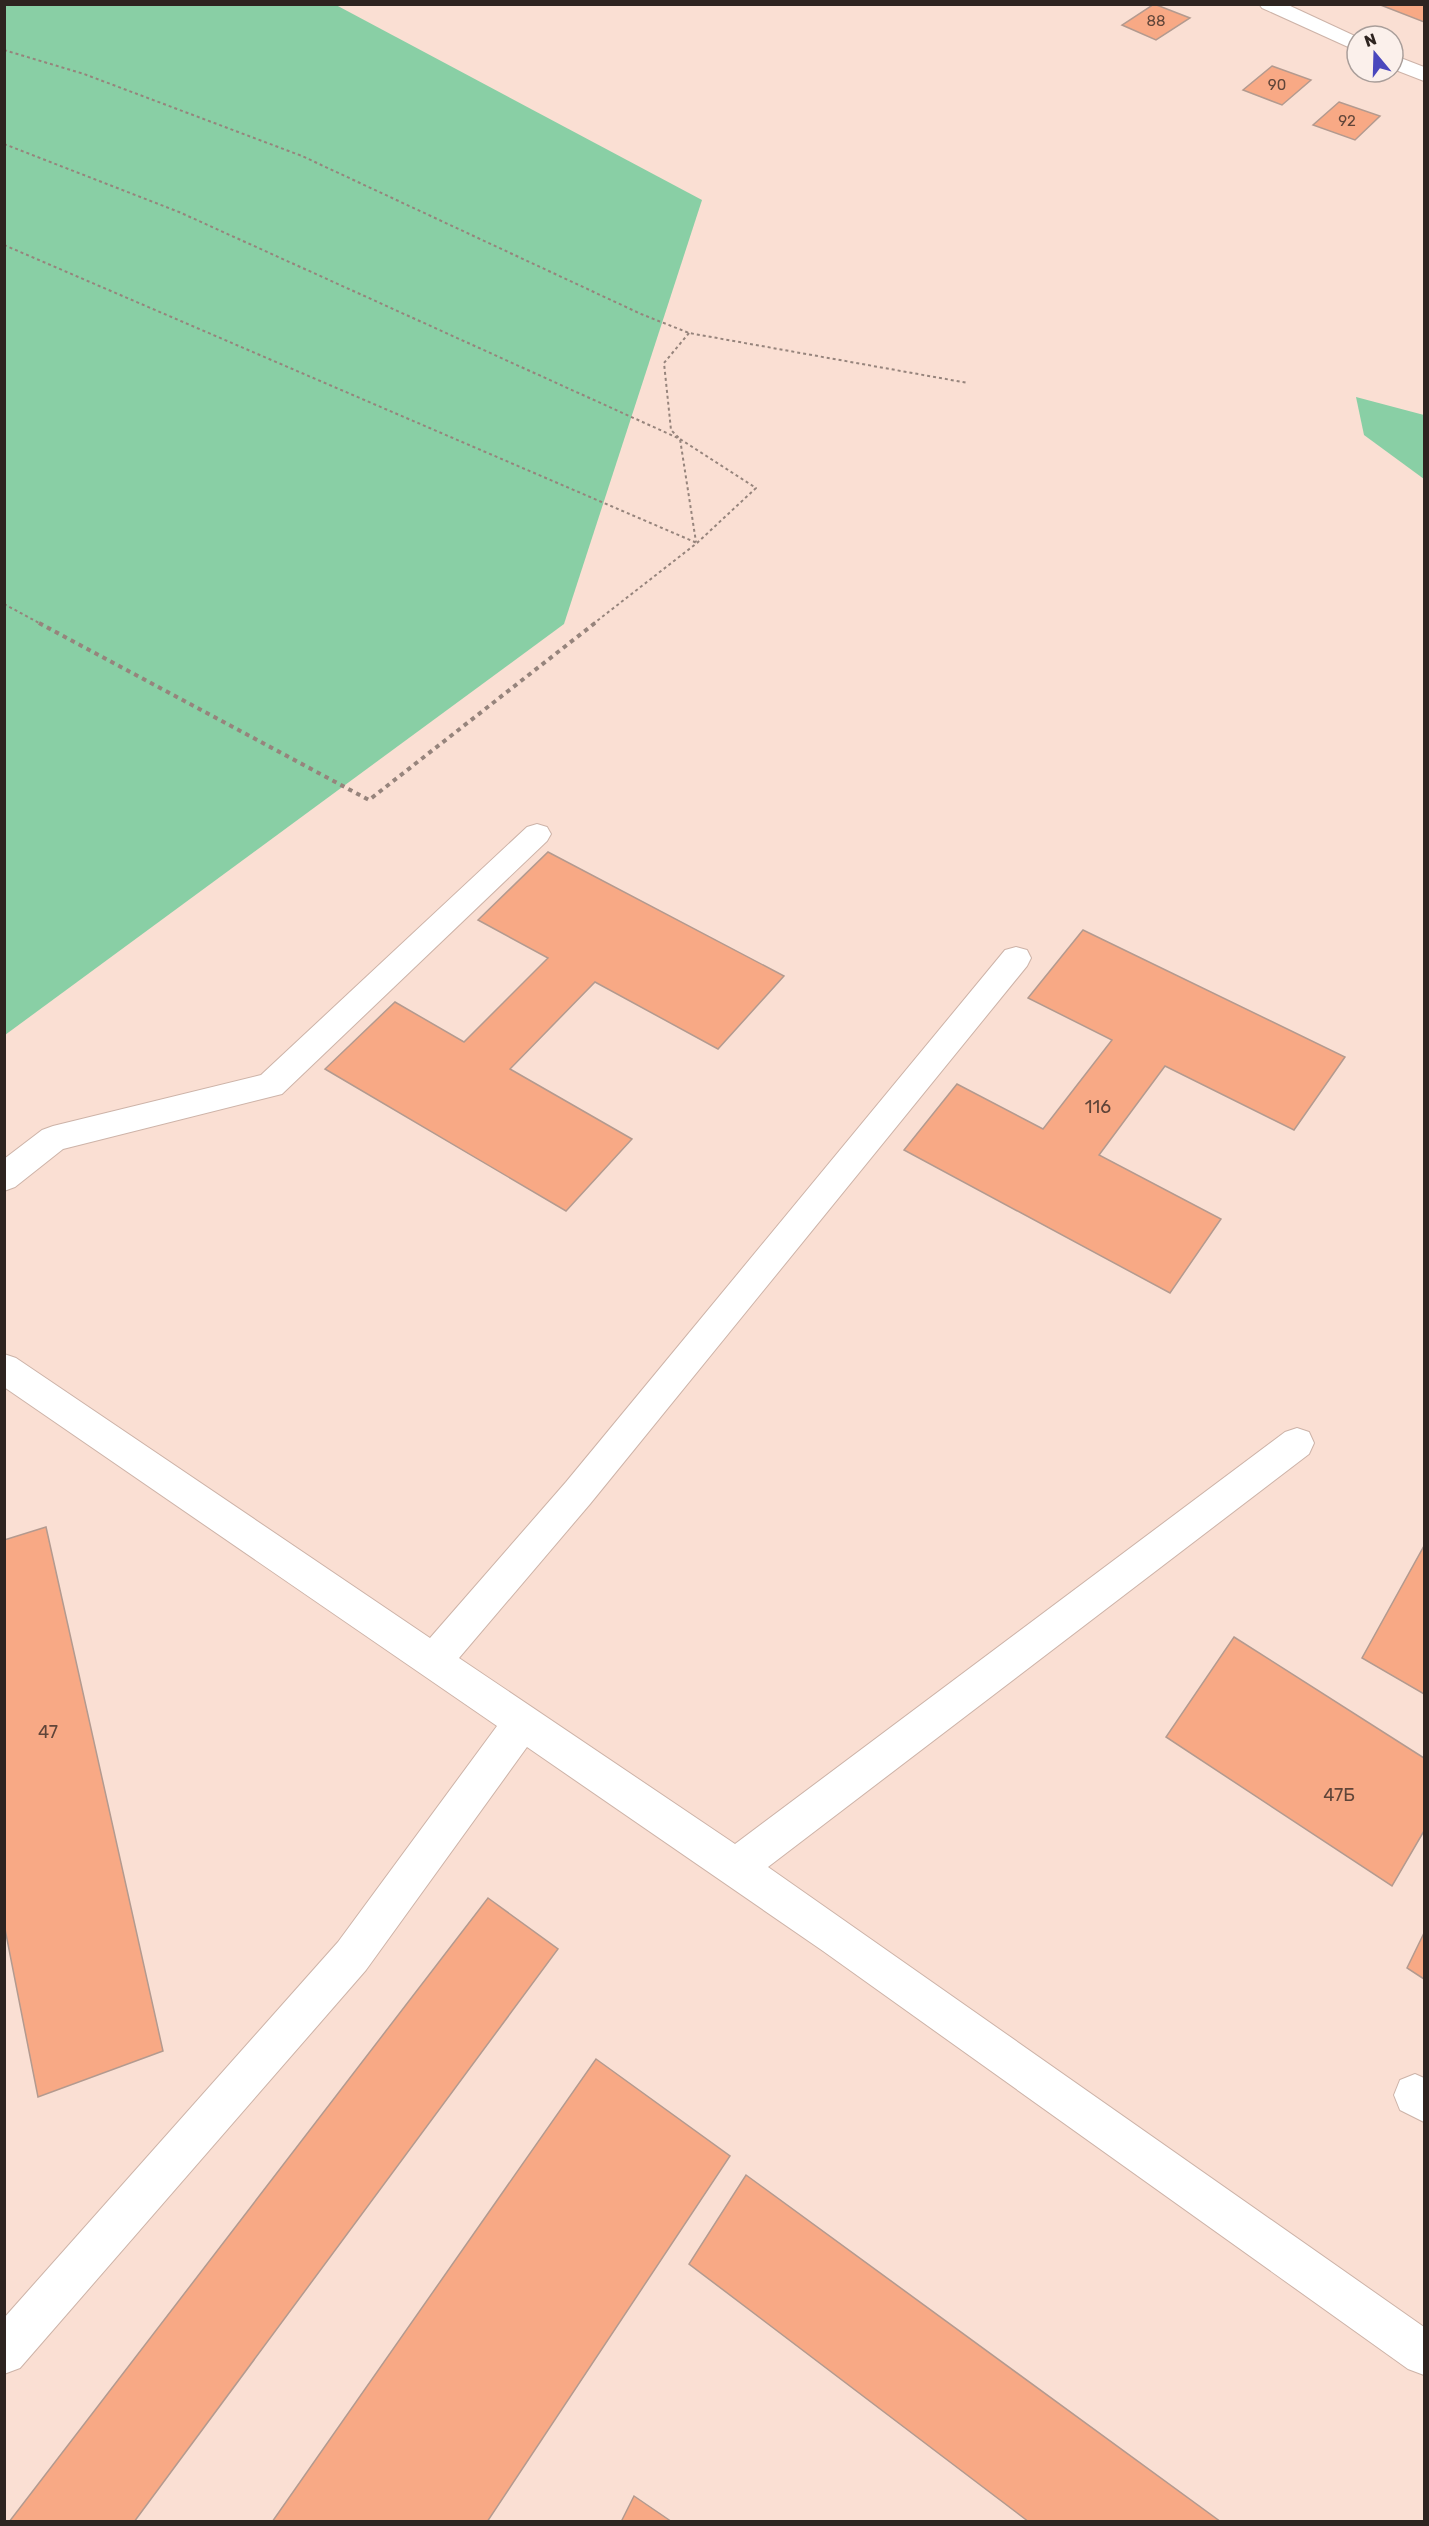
<svg xmlns="http://www.w3.org/2000/svg" width="1429" height="2526" font-family="Rubik,sans-serif">
  <style>
    .green { fill: #89cfa5 }
    .building { fill: #f8a985; stroke: #b39a8f; stroke-width: 1.5 }
    .lines { fill: none; stroke-linecap: round; stroke-linejoin: round }
    .minor-casing { stroke: #cdb3a8; stroke-width: 2 }
    .path-far1 { stroke: #96847c; stroke-width: 2; stroke-dasharray: 3 3; stroke-linecap: butt }
    .path { stroke: #96847c; stroke-width: 4; stroke-dasharray: 4.5 4.5; stroke-linecap: butt }
    .minor { fill: #fff; fill-rule: evenodd }
    .labels { text-anchor: middle; dominant-baseline: central; stroke-width: 6; stroke-linejoin: round; paint-order: stroke }
    .far-number-label { font-size: 15px; fill: #604539 }
    .number-label { font-size: 18px; fill: #604539 }
  </style>
  <rect width="100%" height="100%" fill="#fadfd3"/>
  <!-- green -->
  <g class="green">
    <polygon points="5,4 336,5 702,200 564,624 5,1035"/>
    <polygon points="1356,397 1424,415 1424,479 1364,435"/>
  </g>
  <!-- building -->
  <g class="building">
    <polygon points="1154,4 1190,18 1156,40 1122,25"/>
    <polygon points="1378,4 1424,4 1424,22"/>
    <polygon points="1272,66 1311,80 1282,105 1243,90"/>
    <polygon points="1339,102 1380,116 1355,140 1313,125"/>
    <polygon points="548,852 784,976 718,1049 595,982 510,1069 632,1139 566,1211 325,1069 395,1002 464,1042 548,958 478,920"/>
    <polygon points="1083,930 1345,1057 1294,1130 1165,1066 1099,1155 1221,1219 1170,1293 904,1150 957,1084 1043,1129 1112,1040 1028,998"/>
    <polygon points="46,1527 163,2051 38,2097 4,1924 4,1540"/>
    <polygon points="1424,1546 1424,1694 1362,1658"/>
    <polygon points="1234,1637 1424,1758 1424,1831 1392,1886 1166,1737"/>
    <polygon points="488,1898 558,1949 134,2522 9,2522"/>
    <polygon points="1424,1933 1424,1979 1407,1968"/>
    <polygon points="596,2059 730,2156 487,2522 272,2522"/>
    <polygon points="746,2175 1221,2522 1029,2522 689,2264"/>
    <polygon points="634,2496 672,2522 621,2522"/>
  </g>
  <g class="lines">
    <defs>
      <g id="minor">
        <polygon points="1259,4 1286,4 1357,37 1357,51 1262,8"/>
        <polygon points="1393,55 1424,67 1424,81 1393,69"/>
        <polygon points="537,824 547,827 551,834 547,841 282,1094 63,1149 15,1187 4,1191 4,1159 42,1130 53,1126 261,1075 527,827"/>
        <polygon points="1016,947 1027,950 1031,958 1027,966 590,1504 459,1658 735,1844 1285,1432 1297,1428 1309,1432 1314,1443 1309,1454 768,1867 1424,2327 1424,2375 1408,2369 823,1951 527,1747 366,1970 20,2368 4,2374 4,2318 338,1942 497,1726 4,1387 4,1354 16,1358 430,1638 566,1482 1005,950"/>
        <polygon points="1415,2074 1424,2078 1424,2122 1400,2110 1394,2095 1400,2080"/>
      </g>
    </defs>
    <!-- minor casing -->
    <use href="#minor" class="minor-casing"/>
    <!-- path-far1 -->
    <g class="path-far1">
      <polyline points="4,50 84,74 302,156 641,314 689,333 968,383"/>
      <polyline points="4,144 179,212 680,439 756,488 697,543 593,624"/>
      <polyline points="4,245 697,543"/>
      <polyline points="689,333 664,363 671,430 680,439 696,542"/>
      <polyline points="4,604 41,624"/>
    </g>
    <!-- path -->
    <polyline class="path" points="39,623 369,800 595,623"/>
    <!-- minor -->
    <use href="#minor" class="minor"/>
  </g>
  <g class="labels">
    <!-- far-number labels -->
    <g class="far-number-label">
      <text x="1156" y="21">88</text>
      <text x="1277" y="85">90</text>
      <text x="1347" y="121">92</text>
    </g>
    <!-- number labels -->
    <g class="number-label">
      <text x="1098" y="1107">116</text>
      <text x="48" y="1732">47</text>
      <text x="1339" y="1795">47Б</text>
    </g>
  </g>
  <!-- border -->
  <rect width="1429" height="2526" fill="none" stroke="#2e2420" stroke-width="12"/>
  <!-- north arrow -->
  <g transform="translate(1375 54) rotate(341)"><circle r="28" fill="#fbf0eb" stroke="#a99e9a" stroke-width="1.5"/>
  <path d="M0-4.5L10 22L0 15L-10 22Z" fill="#4a47bd"/>
  <text y="-9" font-size="16" font-weight="bold" text-anchor="middle" fill="#2e2420">N</text>
  </g>
</svg>
